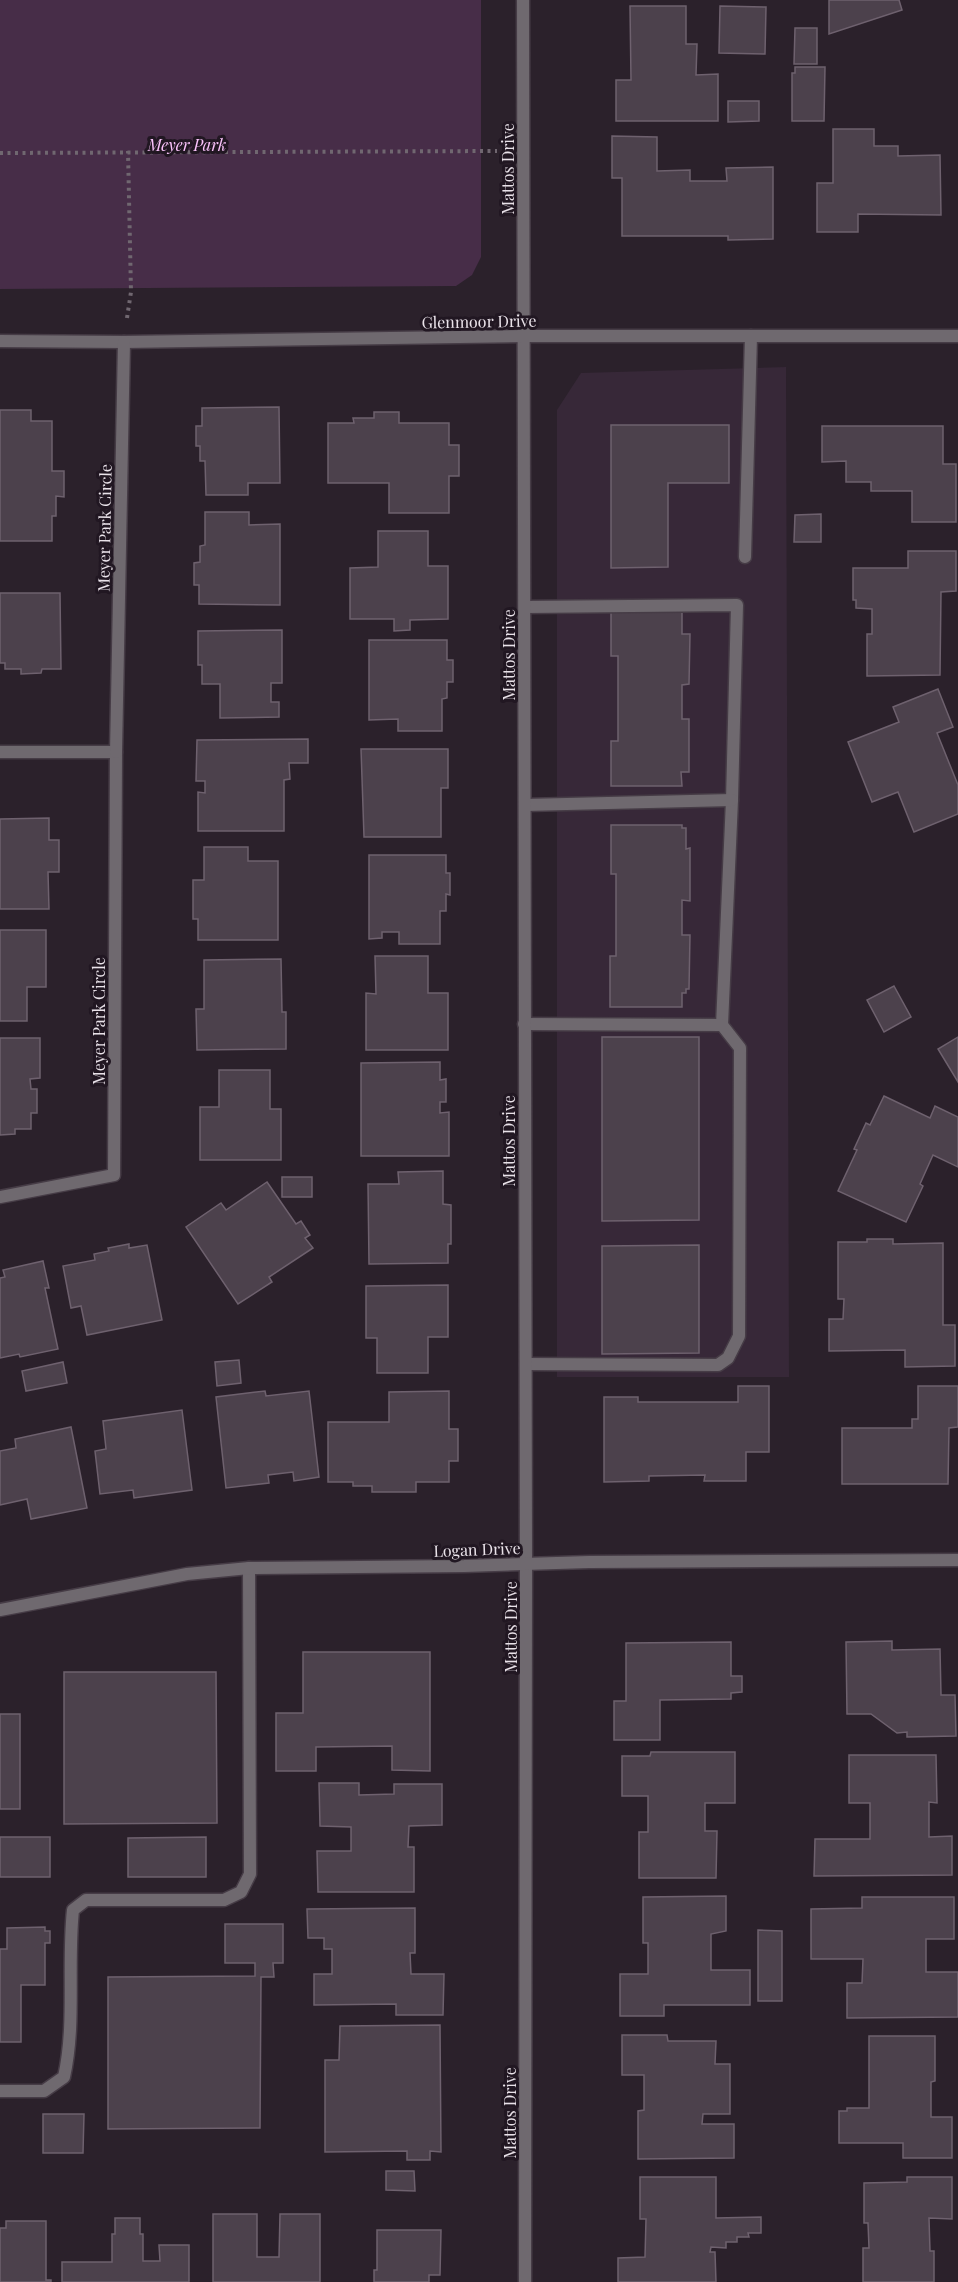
<svg xmlns="http://www.w3.org/2000/svg" width="958" height="2282" font-family="'Playfair Display',serif">
  <style>
    .built { fill: #372838 }
    .green { fill: #472d48 }
    .building { fill: #4c414c; stroke: #6e616e; stroke-width: 1.5 }
    .lines { fill: none; stroke-linecap: round; stroke-linejoin: round }
    .lane-casing { stroke: #463c46; stroke-width: 15 }
    .street-casing { stroke: #463c46; stroke-width: 15 }
    .path { stroke: #706770; stroke-width: 4; stroke-dasharray: 3 4.5; stroke-linecap: butt }
    .lane { stroke: #6f696f; stroke-width: 12 }
    .street { stroke: #6f696f; stroke-width: 12 }
    .labels { text-anchor: middle; dominant-baseline: central; stroke-width: 6; stroke-linejoin: round; paint-order: stroke }
    .park-label { font-size: 16px; font-style: italic; fill: #fbc3fc; stroke: #211722 }
    .street-label { font-size: 16px; fill: #e9e2e9; stroke: #211722 }
  </style>
  <rect width="100%" height="100%" fill="#2b212b"/>
  <!-- built -->
  <polygon class="built" points="786,367 789,1377 557,1377 557,410 581,373"/>
  <!-- green -->
  <polygon class="green" points="0,0 481,0 481,257 472,275 456,286 0,289"/>
  <!-- building -->
  <g class="building">
    <polygon points="829,0 899,0 902,10 829,34"/>
    <polygon points="630,6 686,6 686,44 697,44 696,75 718,74 718,121 616,121 616,80 631,80"/>
    <polygon points="720,6 766,7 765,54 719,53"/>
    <polygon points="795,28 817,28 817,64 794,64"/>
    <polygon points="795,67 825,67 824,121 792,121 792,73 795,73"/>
    <polygon points="728,101 759,101 759,121 728,122"/>
    <polygon points="833,129 874,129 874,146 898,146 898,156 940,155 941,215 858,214 858,232 817,232 817,183 833,183"/>
    <polygon points="612,136 657,137 657,171 690,170 690,181 727,181 726,168 773,167 773,239 728,240 728,236 622,236 622,178 612,178"/>
    <polygon points="279,407 280,483 248,483 248,495 206,495 205,461 200,461 200,446 196,446 196,426 202,426 202,408"/>
    <polygon points="0,410 31,410 31,421 52,421 52,471 64,471 64,497 56,496 56,516 52,516 52,541 0,541"/>
    <polygon points="374,412 399,412 399,423 449,423 449,445 459,445 459,476 449,476 449,513 389,513 389,483 328,483 328,423 354,423 353,418 374,418"/>
    <polygon points="611,425 729,425 729,483 668,483 668,567 611,568"/>
    <polygon points="822,426 943,426 943,464 956,464 956,522 912,522 912,491 871,491 871,482 846,482 846,461 822,462"/>
    <polygon points="205,512 249,512 249,525 280,524 280,605 199,604 199,585 194,585 194,563 200,562 200,546 205,545"/>
    <polygon points="821,514 821,542 794,542 795,515"/>
    <polygon points="378,531 428,531 428,566 448,566 448,619 410,620 410,630 394,631 394,619 350,619 350,568 378,567"/>
    <polygon points="908,551 956,551 956,591 941,592 940,675 867,676 867,634 872,634 872,609 856,608 856,600 853,600 853,568 908,568"/>
    <polygon points="0,593 60,593 61,669 42,669 41,673 21,674 21,669 5,669 5,663 0,663"/>
    <polygon points="611,609 682,609 682,634 690,634 689,684 682,685 682,719 689,719 689,772 681,772 682,786 611,786 611,741 618,741 618,656 611,656"/>
    <polygon points="282,630 282,683 271,683 271,702 279,702 279,717 220,718 220,684 202,684 202,665 198,665 198,631"/>
    <polygon points="369,640 447,640 447,660 453,660 453,682 447,682 447,698 442,699 442,731 398,731 398,719 369,720"/>
    <polygon points="938,689 953,727 937,733 958,785 958,814 914,832 898,792 872,802 848,742 899,722 893,707"/>
    <polygon points="308,739 308,763 289,763 290,779 284,780 284,831 198,831 198,792 205,793 205,781 196,781 197,740"/>
    <polygon points="361,749 448,749 448,788 441,788 441,837 364,837"/>
    <polygon points="49,818 49,840 59,840 59,872 48,872 49,909 0,909 0,819"/>
    <polygon points="611,825 682,825 682,828 686,828 686,849 690,848 690,901 682,900 682,935 690,935 689,989 686,989 686,993 682,993 682,1007 610,1007 610,956 616,956 616,874 611,874"/>
    <polygon points="204,847 248,847 248,861 278,861 278,940 198,940 198,919 193,919 193,880 204,880"/>
    <polygon points="369,855 446,855 446,873 450,873 450,895 446,894 446,911 440,911 440,944 399,944 399,932 382,932 382,938 369,939"/>
    <polygon points="0,930 46,930 46,987 27,987 27,1021 0,1021"/>
    <polygon points="375,956 428,956 428,993 448,993 448,1050 366,1050 366,993 376,994"/>
    <polygon points="281,959 282,1012 286,1012 286,1049 197,1050 196,1009 204,1009 204,960"/>
    <polygon points="894,986 911,1017 884,1032 867,1000"/>
    <polygon points="602,1037 699,1037 699,1220 602,1221"/>
    <polygon points="958,1037 958,1082 938,1049"/>
    <polygon points="0,1038 40,1038 40,1078 30,1079 31,1089 37,1089 37,1113 31,1113 31,1129 15,1129 15,1134 0,1135"/>
    <polygon points="440,1062 440,1080 446,1079 446,1102 440,1102 440,1113 449,1112 449,1156 361,1156 361,1063"/>
    <polygon points="219,1070 270,1070 270,1109 281,1109 281,1160 200,1160 200,1107 219,1107"/>
    <polygon points="884,1096 930,1118 935,1106 958,1117 958,1167 933,1155 920,1184 923,1186 906,1222 838,1191 857,1150 854,1149 866,1123 870,1125"/>
    <polygon points="443,1171 443,1204 451,1205 451,1244 448,1244 448,1263 369,1264 368,1184 399,1184 398,1172"/>
    <rect x="282" y="1177" width="30" height="20"/>
    <polygon points="267,1182 296,1224 301,1221 310,1235 305,1238 313,1248 269,1277 272,1282 238,1304 186,1227 221,1203 226,1210"/>
    <polygon points="867,1239 893,1239 893,1244 943,1243 943,1325 955,1325 955,1366 905,1367 905,1350 829,1351 829,1319 843,1319 844,1299 838,1299 838,1242 867,1242"/>
    <polygon points="129,1244 129,1248 147,1245 162,1320 87,1335 81,1306 71,1308 63,1266 95,1260 94,1254 109,1251 108,1248"/>
    <polygon points="699,1245 699,1353 602,1354 602,1246"/>
    <polygon points="43,1261 49,1288 45,1288 58,1349 20,1357 19,1354 0,1358 0,1278 5,1277 3,1270"/>
    <polygon points="448,1285 448,1337 428,1337 428,1373 377,1373 377,1338 366,1338 366,1286"/>
    <polygon points="239,1360 241,1383 217,1386 215,1362"/>
    <polygon points="63,1362 67,1383 26,1391 22,1371"/>
    <polygon points="738,1386 769,1386 769,1452 746,1452 746,1481 704,1481 705,1475 649,1476 649,1481 604,1482 604,1397 638,1397 638,1402 738,1402"/>
    <polygon points="918,1386 958,1386 958,1427 949,1428 948,1484 842,1484 842,1428 912,1428 912,1419 918,1419"/>
    <polygon points="265,1391 266,1396 309,1391 319,1477 294,1481 293,1472 268,1475 269,1483 226,1488 216,1397"/>
    <polygon points="449,1391 449,1429 458,1429 458,1461 449,1461 449,1482 416,1482 416,1492 372,1492 372,1486 353,1486 353,1482 328,1482 328,1422 389,1422 389,1392"/>
    <polygon points="182,1410 192,1490 134,1498 133,1490 100,1494 95,1451 106,1449 103,1421"/>
    <polygon points="71,1427 87,1508 31,1519 27,1499 0,1505 0,1451 16,1448 15,1439"/>
    <polygon points="892,1641 892,1650 940,1649 941,1695 955,1695 956,1736 907,1737 907,1732 897,1733 871,1714 847,1714 846,1642"/>
    <polygon points="731,1642 731,1676 742,1676 742,1692 731,1693 731,1699 660,1700 660,1740 614,1740 614,1701 626,1701 626,1643"/>
    <polygon points="303,1652 430,1652 430,1771 392,1770 392,1746 316,1747 316,1771 276,1771 276,1713 303,1713"/>
    <polygon points="64,1672 216,1672 217,1823 64,1824"/>
    <rect x="0" y="1714" width="20" height="95"/>
    <polygon points="651,1752 735,1752 735,1803 705,1803 705,1831 717,1831 716,1878 639,1878 639,1832 648,1832 648,1796 622,1796 622,1756 650,1756"/>
    <polygon points="849,1755 936,1755 937,1803 929,1802 929,1837 952,1836 952,1875 814,1876 815,1839 870,1839 870,1803 849,1803"/>
    <polygon points="319,1783 359,1783 359,1795 394,1794 394,1784 442,1784 442,1825 409,1826 408,1847 414,1847 414,1892 318,1892 317,1851 351,1851 351,1827 320,1826"/>
    <rect x="0" y="1837" width="50" height="40"/>
    <polygon points="206,1837 206,1877 128,1877 128,1838"/>
    <polygon points="726,1896 726,1931 711,1934 711,1970 750,1970 750,2005 664,2005 664,2016 620,2016 620,1974 648,1974 648,1943 643,1943 643,1897"/>
    <polygon points="862,1897 954,1897 954,1939 926,1939 926,1972 958,1972 958,2017 847,2018 847,1983 862,1983 863,1959 811,1959 811,1909 862,1908"/>
    <polygon points="415,1908 415,1953 410,1953 411,1974 444,1974 443,2015 396,2015 396,2004 314,2005 314,1974 332,1974 332,1949 324,1949 324,1938 308,1938 307,1909"/>
    <polygon points="225,1924 283,1924 283,1963 273,1963 274,1977 261,1977 260,2128 108,2129 108,1977 255,1976 255,1963 225,1963"/>
    <polygon points="45,1927 45,1931 50,1931 50,1943 45,1943 45,1985 21,1985 21,2042 0,2042 0,1949 7,1949 7,1928"/>
    <polygon points="758,1930 782,1931 782,2001 758,2001"/>
    <polygon points="440,2025 441,2152 430,2151 430,2160 407,2160 407,2151 325,2152 325,2060 339,2060 340,2026"/>
    <polygon points="622,2035 667,2035 668,2041 716,2041 715,2064 730,2064 730,2114 703,2114 702,2124 734,2124 734,2158 638,2159 638,2111 644,2110 644,2075 622,2075"/>
    <polygon points="869,2036 935,2036 935,2081 931,2082 931,2117 952,2117 952,2158 903,2158 903,2143 839,2143 839,2111 847,2111 847,2108 869,2108"/>
    <polygon points="43,2114 84,2114 83,2153 43,2153"/>
    <polygon points="386,2171 414,2171 415,2191 386,2190"/>
    <polygon points="640,2177 716,2177 716,2218 761,2217 761,2233 748,2233 749,2237 737,2237 737,2242 726,2242 726,2248 711,2247 710,2252 715,2252 716,2282 618,2282 618,2258 645,2257 646,2219 640,2219"/>
    <polygon points="907,2177 952,2177 952,2219 929,2218 930,2251 934,2251 934,2282 863,2282 863,2248 869,2248 868,2223 864,2223 864,2183 907,2182"/>
    <polygon points="213,2214 257,2214 257,2257 279,2257 280,2214 320,2214 320,2282 213,2282"/>
    <polygon points="115,2218 140,2218 140,2234 143,2234 143,2261 160,2261 159,2245 189,2245 189,2282 62,2282 62,2262 112,2262 112,2234 115,2234"/>
    <polygon points="6,2221 46,2221 46,2280 51,2280 51,2282 0,2282 0,2228 6,2228"/>
    <polygon points="377,2230 441,2230 440,2275 429,2275 429,2282 374,2282 374,2270 377,2270"/>
  </g>
  <g class="lines">
    <defs>
      <g id="lane">
        <polyline points="745,557 751,336"/>
        <polyline points="525,607 737,605 732,800 722,1025"/>
        <polyline points="525,805 732,800"/>
        <polyline points="524,1024 722,1025 740,1048 739,1336 728,1358 718,1365 526,1364"/>
        <path d="M 0,2091 L 44,2091 L 64,2077 C 76,2023 67,1966 73,1910 L 86,1900 L 224,1900 L 241,1892 L 250,1874 L 249,1568"/>
      </g>
      <g id="street">
        <polyline points="523,0 526,1564 525,2282"/>
        <polyline points="0,341 124,342 524,336 958,336"/>
        <polyline points="0,752 116,752 114,1175 0,1197"/>
        <polyline points="116,752 124,342"/>
        <polyline points="0,1610 187,1574 249,1568 464,1566 589,1562 958,1560"/>
      </g>
    </defs>
    <!-- lane casing -->
    <use href="#lane" class="lane-casing"/>
    <!-- street casing -->
    <use href="#street" class="street-casing"/>
    <!-- path -->
    <g class="path">
      <polyline points="0,153 497,151"/>
      <polyline points="127,318 131,292 128,151"/>
    </g>
    <!-- lane -->
    <use href="#lane" class="lane"/>
    <!-- street -->
    <use href="#street" class="street"/>
  </g>
  <g class="labels">
    <!-- park labels -->
    <g class="park-label">
      <text x="187" y="144">Meyer Park</text>
    </g>
    <!-- street labels -->
    <g class="street-label">
      <text transform="translate(507 169) rotate(-90)">Mattos Drive</text>
      <text transform="translate(479 321) rotate(-1)">Glenmoor Drive</text>
      <text transform="translate(104 528) rotate(-89)">Meyer Park Circle</text>
      <text transform="translate(508 655) rotate(-90)">Mattos Drive</text>
      <text transform="translate(98 1021) rotate(-90)">Meyer Park Circle</text>
      <text transform="translate(508 1141) rotate(-90)">Mattos Drive</text>
      <text transform="translate(477 1549) rotate(-2)">Logan Drive</text>
      <text transform="translate(510 1627) rotate(-90)">Mattos Drive</text>
      <text transform="translate(509 2113) rotate(-90)">Mattos Drive</text>
    </g>
  </g>
</svg>
